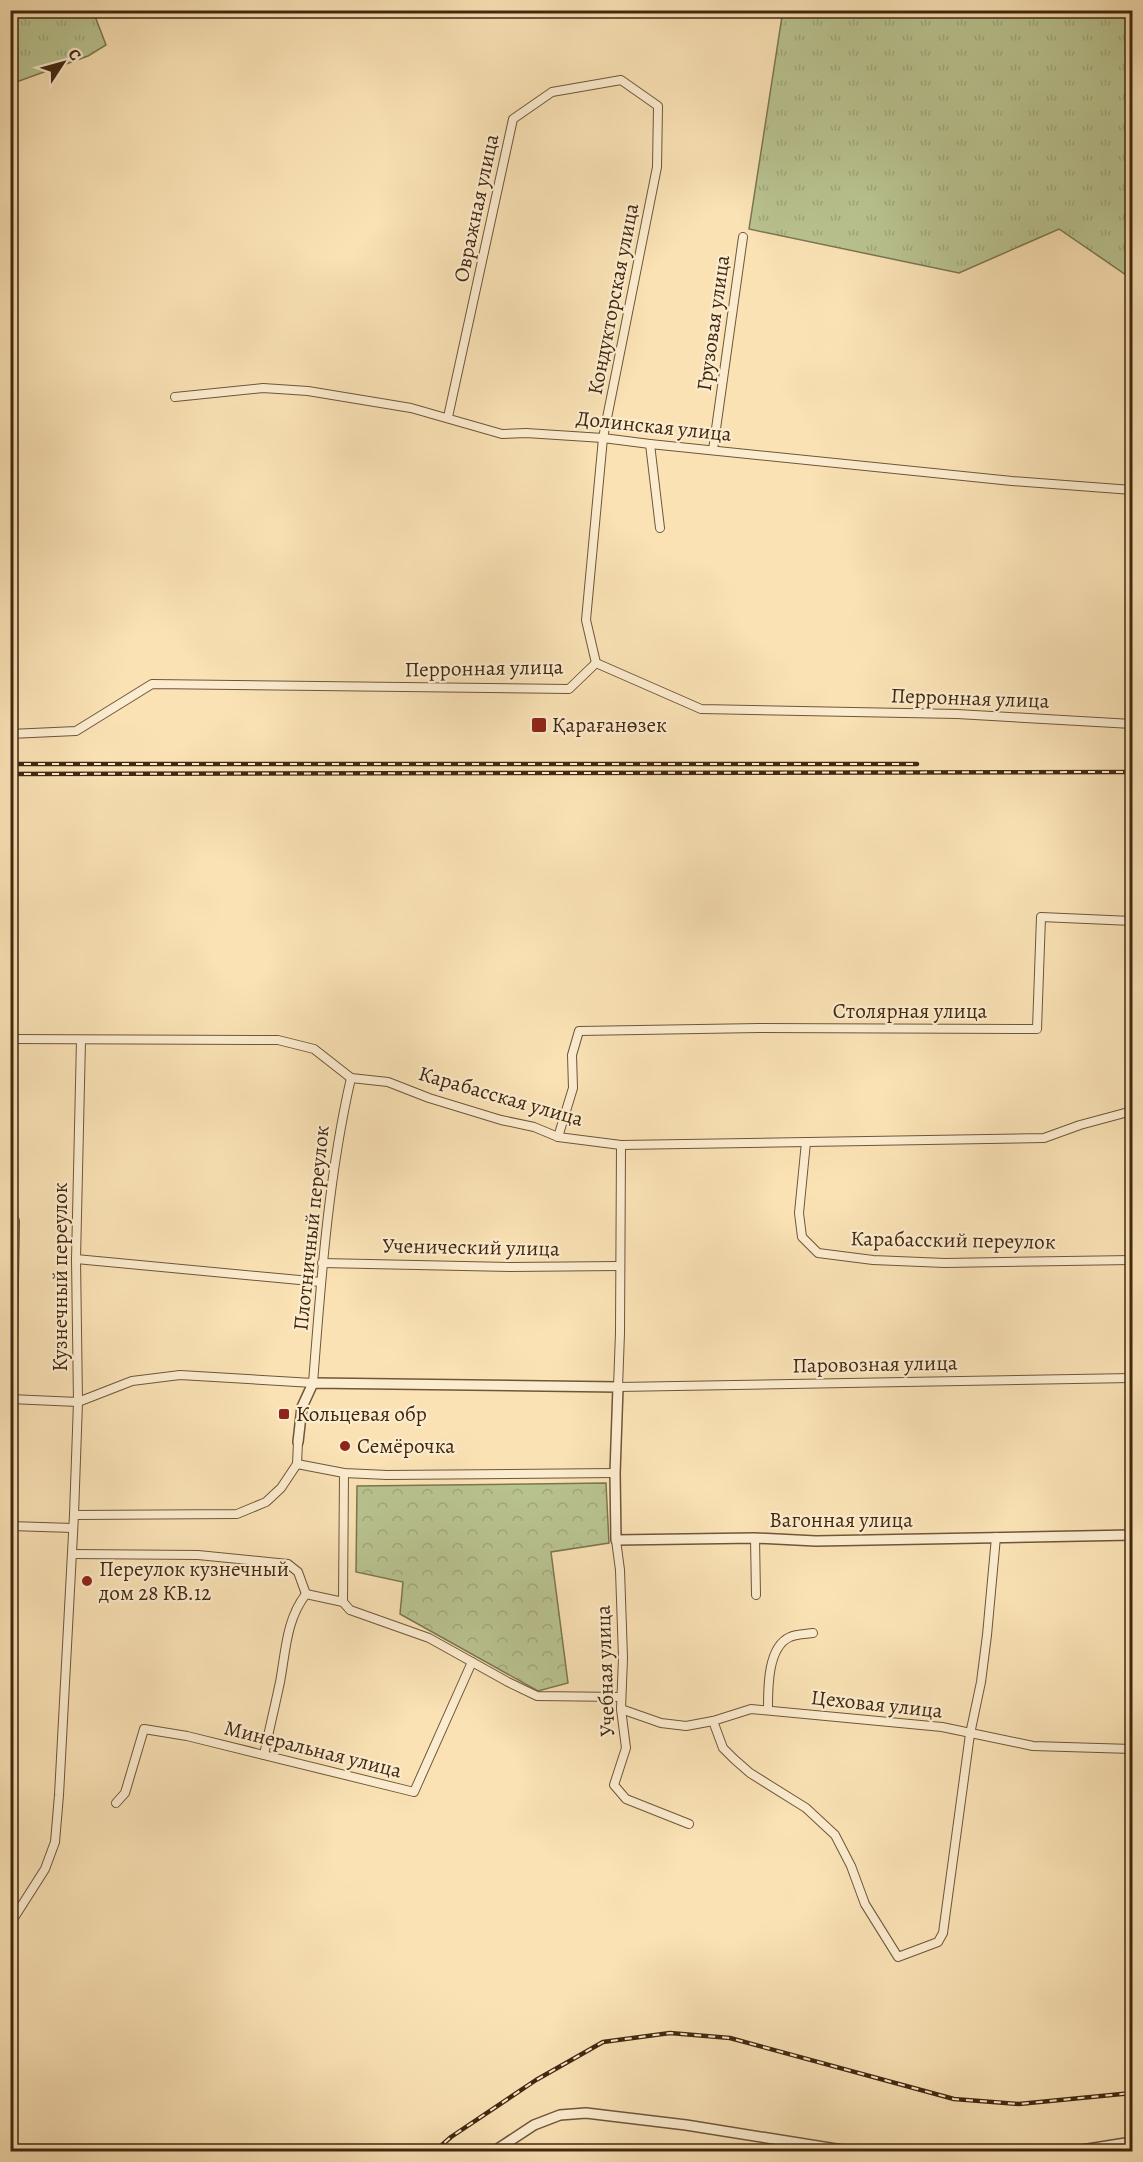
<svg xmlns="http://www.w3.org/2000/svg" width="1143" height="2162" font-family="Alegreya,serif">
  <style>
    .grass { fill: url(#grass-tufts); stroke: #7c7650; stroke-width: 1.5 }
    .park { fill: url(#park-crowns); stroke: #7c7650; stroke-width: 1.5 }
    .lines { fill: none; stroke-linecap: round; stroke-linejoin: round }
    .minor-casing { stroke: #6e5639; stroke-width: 10 }
    .tertiary-casing { stroke: #6e5639; stroke-width: 12 }
    .minor { stroke: #fceccf; stroke-width: 8 }
    .tertiary { stroke: #fceccf; stroke-width: 9 }
    .rail-casing { stroke: #402810; stroke-width: 4.5 }
    .rail { stroke: #fceccf; stroke-width: 2; stroke-dasharray: 7; stroke-linecap: butt }
    .poi-dot { fill: #8f2418; stroke: #fceccf; stroke-width: 2 }
    .labels { text-anchor: middle; dominant-baseline: central; stroke-width: 4.5; stroke-linejoin: round; paint-order: stroke }
    .street-label { font-size: 21px; fill: #402810; stroke: #fceccf }
    .poi-label { font-size: 21px; fill: #402810; stroke: #fceccf; text-anchor: start }
  </style>
  <defs>
    <pattern id="grass-tufts" width="24" height="20" patternUnits="userSpaceOnUse" patternTransform="scale(1.5)"><rect width="24" height="20" fill="#b9c491"/><path d="M3 7l-1-3M5 7V3M7 7l1-3M15 17l-1-3M17 17v-4M19 17l1-3" fill="none" stroke="#a0a87c"/></pattern>
    <pattern id="park-crowns" width="20" height="18" patternUnits="userSpaceOnUse" patternTransform="scale(1.5)"><rect width="20" height="18" fill="#b9c491"/><path d="M2 6a3 3 0 1 1 6 0M12 15a3 3 0 1 1 6 0" fill="none" stroke="#a0a87c"/></pattern>
  </defs>
  <rect width="100%" height="100%" fill="#fae2b5"/>
  <filter id="stains"><feTurbulence type="fractalNoise" baseFrequency=".00333" numOctaves="4"/><feColorMatrix values="0 0 0 0 .2 0 0 0 0 .09 0 0 0 0 .02 0 0 0 .5 -.17"/></filter>
  <radialGradient id="worn" r=".72"><stop offset=".6" stop-color="#630" stop-opacity="0"/><stop offset="1" stop-color="#630" stop-opacity=".3"/></radialGradient>
  <!-- grass -->
  <g class="grass">
    <polygon points="11,10 93,11 106,45 88,56 11,84"/>
    <polygon points="783,10 1132,11 1132,279 1059,229 959,273 749,229"/>
  </g>
  <!-- park -->
  <polygon class="park" points="606,1483 609,1543 551,1552 568,1683 538,1691 400,1614 403,1582 356,1572 357,1486"/>
  <g class="lines">
    <defs>
      <g id="minor">
        <polyline points="175,397 263,388 308,391 411,408 502,434 526,433 603,438 650,444 1012,481 1132,490"/>
        <polyline points="448,417 513,119 552,92 621,80 658,106 657,167 603,438 586,620 596,663"/>
        <polyline points="650,444 660,528"/>
        <polyline points="713,450 743,237"/>
        <polyline points="596,663 701,709 957,714 1132,724"/>
        <polyline points="10,734 76,731 152,684 569,689 596,663"/>
        <polyline points="10,1039 278,1040 314,1049 351,1078 388,1082 429,1098 501,1120 534,1127 558,1137 621,1145 1044,1138 1080,1125 1132,1111"/>
        <polyline points="558,1137 573,1088 572,1055 579,1031 759,1028 1037,1029 1041,917 1132,921"/>
        <polyline points="806,1142 799,1213 802,1237 818,1253 873,1260 945,1263 1132,1260"/>
        <polyline points="621,1145 620,1333 618,1387 1132,1378"/>
        <polyline points="76,1259 321,1282"/>
        <polyline points="322,1263 510,1267 619,1266"/>
        <path d="M 10,1399 L 78,1402 L 132,1381 L 180,1375 L 313,1383 C 321,1281 328,1178 351,1078"/>
        <polyline points="12,1399 15,1221"/>
        <polyline points="297,1464 344,1473 387,1475 615,1473"/>
        <polyline points="74,1515 237,1514 266,1502 281,1488 297,1464 298,1442"/>
        <polyline points="10,1526 73,1528"/>
        <polyline points="755,1538 756,1595"/>
        <polyline points="616,1540 620,1570 623,1658 621,1709 626,1748 614,1785 626,1799 689,1824"/>
        <polyline points="72,1554 198,1555 288,1564 298,1572 306,1594"/>
        <polyline points="343,1602 350,1610 429,1638 508,1682 537,1696 621,1697"/>
        <polyline points="343,1602 344,1473"/>
        <polyline points="621,1709 661,1723 686,1726 713,1721 751,1709 942,1727 1033,1746 1132,1749"/>
        <path d="M 768,1710 C 768,1690 767,1647 790,1637 C 796,1634 806,1634 813,1633"/>
        <polyline points="713,1721 723,1748 734,1759 750,1773 806,1808 835,1835 851,1866 865,1904 898,1957 938,1942 943,1933 970,1734 981,1682 987,1635 996,1537"/>
        <path d="M 264,1755 C 269,1730 275,1706 280,1682 C 286,1650 286,1620 306,1594 L 343,1602"/>
        <polyline points="116,1803 125,1793 144,1729 187,1736 414,1792 472,1662"/>
        <polyline points="10,1924 45,1869 55,1842 59,1795 74,1515 78,1402 76,1259 81,1040"/>
      </g>
      <g id="tertiary">
        <polyline points="298,1442 302,1407 313,1383 618,1387 615,1473 616,1540 755,1538 816,1541 1132,1535"/>
        <polyline points="493,2152 534,2125 560,2115 586,2113 686,2125 855,2152"/>
        <polyline points="1069,2152 1132,2142"/>
      </g>
    </defs>
    <!-- minor casing -->
    <use href="#minor" class="minor-casing"/>
    <!-- tertiary casing -->
    <use href="#tertiary" class="tertiary-casing"/>
    <!-- minor -->
    <use href="#minor" class="minor"/>
    <!-- tertiary -->
    <use href="#tertiary" class="tertiary"/>
    <defs>
      <g id="rail">
        <polyline points="10,764 917,764"/>
        <polyline points="10,774 1132,772"/>
        <polyline points="434,2152 451,2137 536,2080 603,2042 670,2033 730,2038 954,2099 1019,2104 1132,2093"/>
      </g>
    </defs>
    <!-- rail casing -->
    <use href="#rail" class="rail-casing"/>
    <!-- rail -->
    <use href="#rail" class="rail"/>
  </g>
  <!-- markers -->
  <g class="poi-dot">
    <rect x="531" y="717" width="16" height="16" rx="3"/>
    <rect x="278" y="1408" width="12" height="12" rx="3"/>
    <circle cx="345" cy="1446" r="6"/>
    <circle cx="87" cy="1581" r="6"/>
  </g>
  <g class="labels">
    <!-- street labels -->
    <g class="street-label">
      <text transform="translate(476 208) rotate(-78)">Овражная улица</text>
      <text transform="translate(613 299) rotate(-79)">Кондукторская улица</text>
      <text transform="translate(713 323) rotate(-82)">Грузовая улица</text>
      <text transform="translate(654 426) rotate(6)">Долинская улица</text>
      <text transform="translate(484 668) rotate(-1)">Перронная улица</text>
      <text transform="translate(970 698) rotate(2)">Перронная улица</text>
      <text x="910" y="1011">Столярная улица</text>
      <text transform="translate(501 1096) rotate(16)">Карабасская улица</text>
      <text transform="translate(311 1228) rotate(-84)">Плотничный переулок</text>
      <text transform="translate(953 1240) rotate(1)">Карабасский переулок</text>
      <text transform="translate(471 1247) rotate(1)">Ученический улица</text>
      <text transform="translate(60 1277) rotate(-90)">Кузнечный переулок</text>
      <text transform="translate(875 1364) rotate(-1)">Паровозная улица</text>
      <text x="841" y="1520">Вагонная улица</text>
      <text transform="translate(605 1671) rotate(-92)">Учебная улица</text>
      <text transform="translate(877 1704) rotate(6)">Цеховая улица</text>
      <text transform="translate(313 1749) rotate(14)">Минеральная улица</text>
    </g>
    <!-- poi labels -->
    <g class="poi-label">
      <text x="552" y="725">Қарағанөзек</text>
      <text x="296" y="1414">Кольцевая обр</text>
      <text x="357" y="1446">Семёрочка</text>
      <text x="99" y="1569">Переулок кузнечный<tspan x="99" dy="24">дом 28 КВ.12</tspan></text>
    </g>
  </g>
  <!-- margin -->
  <rect width="1143" height="2162" fill="none" stroke="#fae2b5" stroke-width="36"/>
  <rect x="12" y="12" width="1119" height="2138" fill="none" stroke="#402810" stroke-width="3"/>
  <rect x="18" y="18" width="1107" height="2126" fill="none" stroke="#402810" stroke-width="1.5"/>
  <!-- north arrow -->
  <g transform="translate(63 63) rotate(54)" stroke="#fceccf" stroke-width="4.5" paint-order="stroke">
  <path d="M0-4.5L10 22L0 15L-10 22Z" fill="#402810"/>
  <text y="-9" font-size="16" font-weight="bold" text-anchor="middle" fill="#402810">С</text>
  </g>
  <rect width="100%" height="100%" filter="url(#stains)"/>
  <rect width="100%" height="100%" fill="url(#worn)"/>
</svg>
